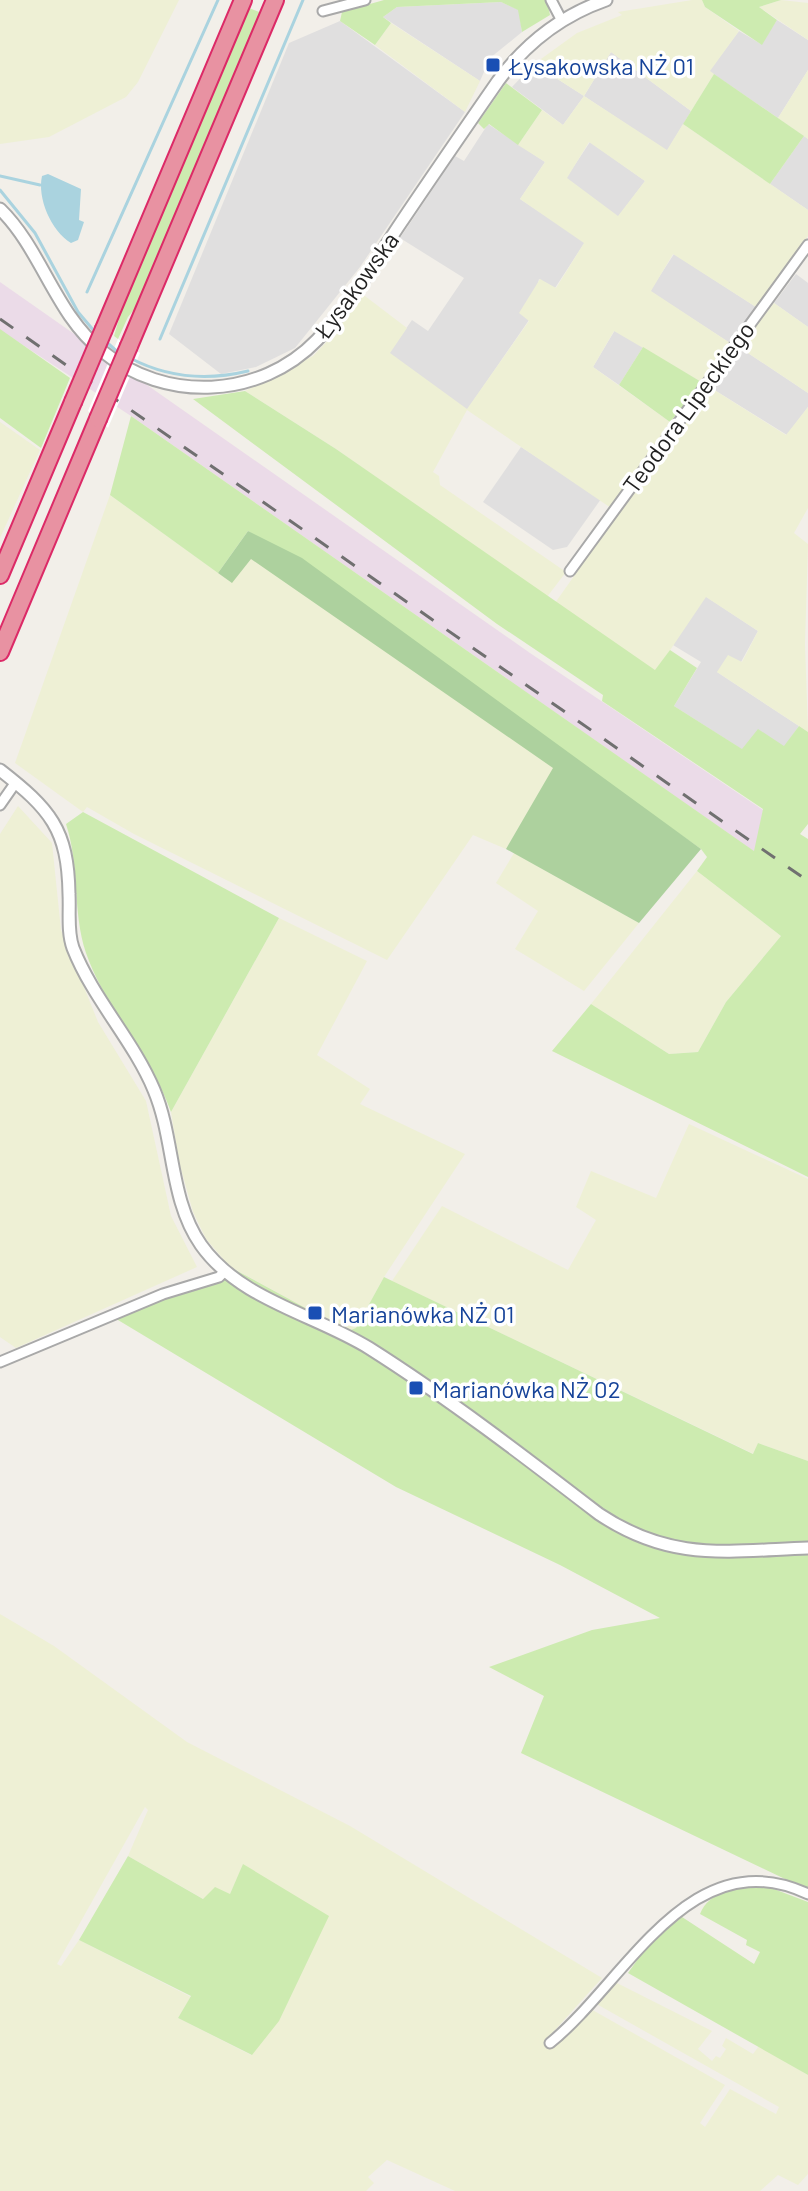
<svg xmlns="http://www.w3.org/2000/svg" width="808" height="2191" font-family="Barlow,sans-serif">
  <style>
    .residential { fill: #e0dfdf }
    .industrial { fill: #ebdbe8 }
    .farmland { fill: #eef0d5; fill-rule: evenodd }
    .grass { fill: #cdebb0 }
    .forest { fill: #add19e }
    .water { fill: #aad3df }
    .pier { fill: #fff }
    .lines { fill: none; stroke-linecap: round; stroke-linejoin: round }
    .stream { stroke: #aad3df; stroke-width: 3 }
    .minor-casing { stroke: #a9a9a9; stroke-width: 13 }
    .tertiary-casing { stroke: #a9a9a9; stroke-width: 15 }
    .motorway-casing { stroke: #dc2a67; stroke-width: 20 }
    .minor { stroke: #fff; stroke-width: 9 }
    .tertiary { stroke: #fff; stroke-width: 11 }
    .motorway { stroke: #e892a2; stroke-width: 16 }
    .rail { stroke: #707070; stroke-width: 3; stroke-dasharray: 16 16; stroke-linecap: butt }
    .motorway-bridge-casing { stroke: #dc2a67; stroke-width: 20; stroke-linecap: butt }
    .motorway-bridge { stroke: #e892a2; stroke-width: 16 }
    .transit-dot { fill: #1a4fb4; stroke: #fff; stroke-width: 3 }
    .labels { text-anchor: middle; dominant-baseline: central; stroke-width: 7; stroke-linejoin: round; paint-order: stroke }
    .transit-label { font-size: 24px; fill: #164399; stroke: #fff; text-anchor: start }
    .street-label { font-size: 24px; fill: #222; stroke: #fff }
  </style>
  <rect width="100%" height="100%" fill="#f2efe9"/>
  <!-- residential -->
  <g class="residential">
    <polygon points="501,2 519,10 522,32 490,58 480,81 383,17 397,7"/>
    <polygon points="777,20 808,40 808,70 778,118 709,71 739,31 761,44"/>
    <polygon points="340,21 465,112 360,267 295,348 256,367 221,374 169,334 289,43"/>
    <polygon points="611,52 691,111 667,151 584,96 563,125 512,87 534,64 584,96"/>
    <polygon points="488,124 545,162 520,199 585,242 555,288 539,279 529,320 467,410 389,353 412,320 428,331 464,278 400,238 455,156 464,161"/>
    <polygon points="804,136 808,139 808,210 770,184"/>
    <polygon points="590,142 645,181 618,217 566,178"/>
    <polygon points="674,254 756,307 730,343 650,291"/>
    <polygon points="796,274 808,283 808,327 774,303"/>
    <polygon points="615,330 643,347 619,385 593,367"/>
    <polygon points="739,347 808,393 808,407 787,435 708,386"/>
    <polygon points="521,447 601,499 567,547 553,550 483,502"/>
    <polygon points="705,596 758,631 741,662 717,672 799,726 785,746 743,750 674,706 701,662 673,645"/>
  </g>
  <!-- industrial -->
  <polygon class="industrial" points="0,282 530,653 763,810 755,852 131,416 0,330"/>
  <!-- farmland -->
  <g class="farmland">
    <polygon points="0,0 179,0 138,82 126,97 49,137 0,144"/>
    <path d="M 692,0 L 702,0 L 705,7 L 739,31 L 710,71 L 714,74 L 691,111 L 611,52 L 584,96 L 667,150 L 683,124 L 808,210 L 808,236 L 756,307 L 673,254 L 651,291 L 730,343 L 703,383 L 614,331 L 593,367 L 670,422 L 611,508 L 467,410 L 433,472 L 439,476 L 440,485 L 566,572 L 547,597 L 336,449 L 245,391 L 313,356 L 338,330 L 361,293 L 407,328 L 390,353 L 467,409 L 529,321 L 519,313 L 540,279 L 556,288 L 584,243 L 520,199 L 545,162 L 518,145 L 542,110 L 563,125 L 584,96 L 534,64 L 577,33 L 622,15 L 618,12 ZM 589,142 L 645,181 L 618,216 L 567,178 Z"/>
    <polygon points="781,0 808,3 808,40 759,7"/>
    <polygon points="391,23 480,81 465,112 375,45"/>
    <polygon points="808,70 808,139 778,118"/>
    <polygon points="774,303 808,327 808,393 739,347"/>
    <polygon points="708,386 786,435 808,407 808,508 794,533 808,544 805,644 808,732 717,672 728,655 742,662 758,631 706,597 656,671 555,603"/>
    <polygon points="0,422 40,450 0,538"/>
    <polygon points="110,495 231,582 251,558 554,768 506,849 473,835 387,960 134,834 87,807 83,812 15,763"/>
    <polygon points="18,806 52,843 61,930 98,1022 146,1101 171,1216 197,1267 16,1348 0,1337 0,834"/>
    <polygon points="514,853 639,923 584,991 515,949 538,911 496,883"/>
    <polygon points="697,871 781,936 726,1002 698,1052 669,1054 591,1004"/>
    <polygon points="279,918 367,961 317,1055 370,1089 360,1104 465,1154 384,1277 356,1328 348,1331 229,1266 206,1239 193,1212 179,1162 171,1112"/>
    <polygon points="689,1124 808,1179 808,1461 758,1443 754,1454 392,1281 442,1206 568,1270 596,1220 576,1207 591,1171 656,1198"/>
    <path d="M 0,1614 L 54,1646 L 187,1742 L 350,1826 L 602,1978 L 546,2040 L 559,2042 L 589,2008 L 725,2085 L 700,2123 L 705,2127 L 730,2089 L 776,2114 L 779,2107 L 593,2002 L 613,1981 L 712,2031 L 698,2049 L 712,2061 L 716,2056 L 720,2058 L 726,2049 L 722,2046 L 726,2038 L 753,2054 L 759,2046 L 808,2075 L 808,2174 L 798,2185 L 778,2175 L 760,2191 L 455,2191 L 387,2160 L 368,2177 L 374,2183 L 366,2191 L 0,2191 ZM 145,1807 L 148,1810 L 128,1856 L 207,1901 L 230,1894 L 243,1865 L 251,2055 L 178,2018 L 191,1997 L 79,1940 L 61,1966 L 57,1964 Z"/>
  </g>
  <!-- grass -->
  <g class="grass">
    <polygon points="384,0 547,0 550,15 522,32 518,10 501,2 397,7 383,17 391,23 375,45 340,21 342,12"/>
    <polygon points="702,0 781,0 759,7 777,20 762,45 705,7"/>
    <polygon points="246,7 262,13 141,301 128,317 118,339 114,336 126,295"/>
    <polygon points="714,74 804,136 770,184 683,124"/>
    <polygon points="506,83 542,110 518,145 489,124 484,129 478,123"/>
    <polygon points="0,329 70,378 41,448 0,418"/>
    <polygon points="643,347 703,383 670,422 619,385"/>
    <polygon points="245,391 336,449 655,670 670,650 697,668 674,706 742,749 758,729 784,746 799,726 808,732 808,824 800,834 808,839 808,1177 552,1051 591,1004 669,1054 698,1052 726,1002 781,936 697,871 707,857 701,849 248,531 218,573 110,495 131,416 754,851 763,809 602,701 603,695 497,624 193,399"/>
    <path d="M 83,812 L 279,918 L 171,1112 C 151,1055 106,1010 86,953 C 72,911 80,866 66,824 Z"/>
    <polygon points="230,1267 348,1331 356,1328 384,1277 753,1454 758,1443 808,1461 808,1890 521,1753 544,1696 489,1667 592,1630 660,1618 560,1565 396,1487 108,1314"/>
    <polygon points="128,1856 203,1899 215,1887 230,1894 243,1864 329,1916 279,2021 252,2055 178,2018 191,1996 79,1940"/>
    <path d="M 758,1883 L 808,1902 L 808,2075 L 628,1973 L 652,1939 L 682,1917 L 754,1964 L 760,1952 L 746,1945 L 747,1940 L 700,1914 C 709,1891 736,1888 758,1883 Z"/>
  </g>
  <!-- forest -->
  <polygon class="forest" points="248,531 302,558 701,849 639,923 506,849 553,768 251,559 232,583 218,573"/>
  <!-- water -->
  <path class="water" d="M 48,174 L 81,189 L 79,220 L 84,222 L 78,240 L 71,243 C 51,231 37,198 42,176 Z"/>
  <!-- pier -->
  <polygon class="pier" points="118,339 140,353 108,428 88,411"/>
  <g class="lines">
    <!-- stream -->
    <g class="stream">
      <polyline points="0,176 40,185"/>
      <polyline points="0,190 35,233 78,312 95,332"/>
      <polyline points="87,292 218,0"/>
      <polyline points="160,339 303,0"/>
      <polyline points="104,340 119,353"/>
      <path d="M 130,358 C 168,378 207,381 248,371"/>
    </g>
    <defs>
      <g id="minor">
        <polyline points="551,0 562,21"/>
        <polyline points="323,11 365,0"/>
        <polyline points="570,571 808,245"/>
        <polyline points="0,805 16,782"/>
        <polyline points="0,1362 163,1294 219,1277 225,1271"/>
        <path d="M 550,2043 C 625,1983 690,1838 808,1894"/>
      </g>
      <g id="tertiary">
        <path d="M 0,209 C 42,250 55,314 102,351 C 165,403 260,399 317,340 C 349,307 373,265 398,227 C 431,178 464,130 498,81 C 526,43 560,16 606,0"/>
        <path d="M 0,770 C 50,809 68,829 69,894 C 70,911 67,932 73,948 C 93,999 133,1040 154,1090 C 175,1140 169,1199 201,1245 C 240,1300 314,1314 369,1348 C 448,1398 525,1457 599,1514 C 671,1562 726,1551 808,1548"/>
      </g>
      <g id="motorway">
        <polyline points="104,329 243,0"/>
        <polyline points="129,346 275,0"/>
        <polyline points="0,575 73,402"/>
        <polyline points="0,652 98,419"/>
      </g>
    </defs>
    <!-- minor casing -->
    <use href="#minor" class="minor-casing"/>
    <!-- tertiary casing -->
    <use href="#tertiary" class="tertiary-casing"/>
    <!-- motorway casing -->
    <use href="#motorway" class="motorway-casing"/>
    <!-- minor -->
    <use href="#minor" class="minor"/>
    <!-- tertiary -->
    <use href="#tertiary" class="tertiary"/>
    <!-- motorway -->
    <use href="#motorway" class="motorway"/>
    <!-- rail -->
    <polyline class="rail" points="0,319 808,881"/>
    <defs>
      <g id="motorway-bridge">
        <polyline points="73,402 104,329"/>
        <polyline points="98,419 129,346"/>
      </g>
    </defs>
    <!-- motorway-bridge casing -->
    <use href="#motorway-bridge" class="motorway-bridge-casing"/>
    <!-- motorway-bridge -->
    <use href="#motorway-bridge" class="motorway-bridge"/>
  </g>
  <!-- markers -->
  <g class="transit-dot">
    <rect x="485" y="57" width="16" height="16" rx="4"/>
    <rect x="307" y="1305" width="16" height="16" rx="4"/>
    <rect x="408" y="1380" width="16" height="16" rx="4"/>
  </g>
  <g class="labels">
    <!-- transit labels -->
    <g class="transit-label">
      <text x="509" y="65">Łysakowska NŻ 01</text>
      <text x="331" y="1313">Marianówka NŻ 01</text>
      <text x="432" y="1388">Marianówka NŻ 02</text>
    </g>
    <!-- street labels -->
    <g class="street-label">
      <text transform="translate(356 285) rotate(-54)">Łysakowska</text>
      <text transform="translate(688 407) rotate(-54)">Teodora Lipeckiego</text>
    </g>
  </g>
</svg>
